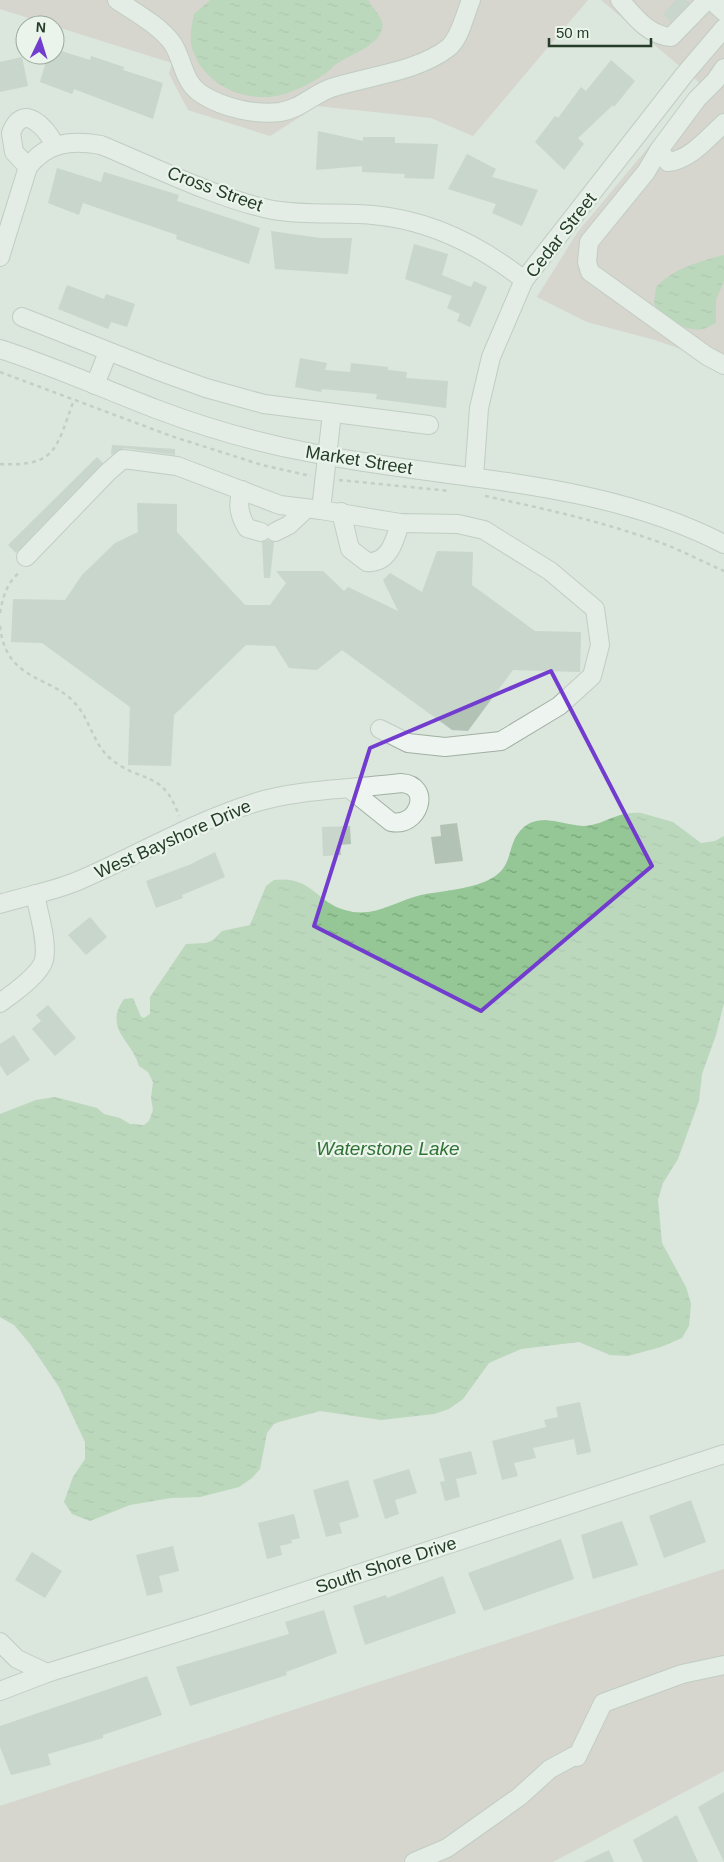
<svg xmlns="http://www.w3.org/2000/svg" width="724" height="1862" font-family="Arial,sans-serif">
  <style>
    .green { fill: #d0c1bc }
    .water { fill: url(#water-ripples) }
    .building { fill: #b2c3b5 }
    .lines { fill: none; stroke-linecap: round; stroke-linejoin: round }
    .minor-casing { stroke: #a1b0a3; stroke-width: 20 }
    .path { stroke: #a6b2a8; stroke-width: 2.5; stroke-dasharray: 4 4; stroke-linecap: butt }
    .minor { stroke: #eef4ef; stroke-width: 18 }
    .marked { fill: none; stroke: #723ccf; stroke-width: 4; stroke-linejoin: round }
    .labels { text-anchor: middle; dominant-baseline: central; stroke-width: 4.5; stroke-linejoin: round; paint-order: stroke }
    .street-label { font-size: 18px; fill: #253c29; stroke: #eaf4eb }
    .water-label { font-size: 19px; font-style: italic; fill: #2f7034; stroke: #eaf4eb }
  </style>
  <defs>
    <pattern id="water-ripples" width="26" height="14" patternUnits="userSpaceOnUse" patternTransform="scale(1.25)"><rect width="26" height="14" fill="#95c796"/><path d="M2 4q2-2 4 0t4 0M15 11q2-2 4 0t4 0" fill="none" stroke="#79a37a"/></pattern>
  </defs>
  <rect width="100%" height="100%" fill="#dbe6dc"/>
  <!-- green -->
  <g class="green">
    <polygon points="0,0 588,0 473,136 431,118 317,106 270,136 188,110 169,74 172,63 0,9"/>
    <polygon points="601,0 724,0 724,364 655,340 587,322 537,297 577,233 701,84"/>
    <polygon points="724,1569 724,1771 553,1862 0,1862 0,1806"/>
  </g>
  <!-- water -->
  <g class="water">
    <path d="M 210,0 L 368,0 C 373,9 385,19 382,29 C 378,46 351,54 338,63 C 332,66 329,72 323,75 C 314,82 297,90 285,94 C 249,105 203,86 192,48 C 189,38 192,24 194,14 Z"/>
    <path d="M 724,255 L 724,281 L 716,300 L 716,323 C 712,325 706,329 702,329 C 684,332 664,317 654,304 L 656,287 C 675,268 698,262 724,255 Z"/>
    <path d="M 641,813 L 673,822 L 701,843 L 715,841 L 724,836 L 724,1003 L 716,1035 L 702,1074 L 699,1101 L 678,1159 L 663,1183 L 658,1200 L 662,1243 L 686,1287 L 691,1304 L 689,1326 L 682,1338 L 661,1347 L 628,1356 L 610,1355 L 579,1342 L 521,1349 L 489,1363 L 463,1399 L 449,1409 L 434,1414 L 381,1420 L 320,1411 L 279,1422 L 274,1424 L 267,1433 L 260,1469 L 252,1478 L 239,1487 L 200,1497 L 171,1498 L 130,1505 L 90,1521 L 72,1514 L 64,1502 L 73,1477 L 85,1459 L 85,1442 L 59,1387 L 30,1344 L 14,1325 L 0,1317 L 0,1114 L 36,1100 L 55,1097 L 97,1108 L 104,1114 L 120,1118 L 130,1124 L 144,1125 L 149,1121 L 153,1110 L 151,1098 L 153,1082 L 148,1072 L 139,1066 C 132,1040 103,1029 124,999 L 133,998 L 141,1017 L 144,1018 L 150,1014 L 150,997 L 186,944 L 206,943 L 213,940 L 222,931 L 250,925 L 266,886 L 274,880 C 311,875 316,902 345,910 C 373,919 395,901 421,895 C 441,891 464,890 484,882 C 518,869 503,845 524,827 C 541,813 564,825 583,826 C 603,826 616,811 641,813 Z"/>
  </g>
  <!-- building -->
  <g class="building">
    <polygon points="676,0 686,0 690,3 671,22 663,14"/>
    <polygon points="55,49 90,60 91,56 124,67 123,70 163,83 153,119 74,89 72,94 40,82 48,55 55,55"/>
    <polygon points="22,57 28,86 0,92 0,62"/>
    <polygon points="611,60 635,81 614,107 613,105 578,138 584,144 564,170 535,142 555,116 558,118 581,87 586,91"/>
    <polygon points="318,131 363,141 363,137 395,137 395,143 438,144 434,179 404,178 405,174 362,172 362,166 316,170"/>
    <polygon points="467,154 496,169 492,177 538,190 522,226 492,213 496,204 448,189"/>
    <polygon points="57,168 101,182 104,172 179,195 177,201 260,228 249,264 176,239 177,235 83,203 79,215 48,203"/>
    <polygon points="271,231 320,238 352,238 348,274 275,269"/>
    <polygon points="414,244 448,254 442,275 471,287 474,281 487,287 470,327 457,321 460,314 447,308 452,296 405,279"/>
    <polygon points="67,285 104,299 106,294 135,304 127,327 111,322 108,329 58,309"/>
    <polygon points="300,358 327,363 325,370 350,372 351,363 388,367 388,370 407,372 406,378 448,381 446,408 376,399 377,394 322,389 321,392 295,387"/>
    <polygon points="112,445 175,449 175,455 124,448 111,455"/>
    <polygon points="97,457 103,463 16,553 8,545"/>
    <polygon points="137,503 177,504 177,532 245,605 270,605 286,583 276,571 323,571 344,591 348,587 398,611 383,580 390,573 422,592 437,551 473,552 472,585 535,631 581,632 580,672 513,670 468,731 452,730 342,650 317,670 289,668 275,646 246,645 174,715 171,766 128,765 130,707 42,643 11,642 13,599 65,600 82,575 115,543 138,532"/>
    <polygon points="268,540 274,542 270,578 264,578 262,542"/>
    <polygon points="457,823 463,861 435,864 431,837 441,836 440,825"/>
    <polygon points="350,826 351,844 340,845 341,855 323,856 322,827"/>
    <polygon points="215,852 225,877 182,895 183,898 156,908 146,881 189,865"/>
    <polygon points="90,917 107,937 86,955 68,935"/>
    <polygon points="48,1005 76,1038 55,1056 32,1029 41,1021 36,1015"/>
    <polygon points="14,1035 30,1060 7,1076 0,1065 0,1044"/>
    <polygon points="580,1402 591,1452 577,1455 574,1439 533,1448 536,1458 514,1463 518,1476 502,1480 492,1441 546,1427 544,1420 558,1417 556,1407"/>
    <polygon points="471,1451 477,1474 456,1479 460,1497 445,1501 440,1482 445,1481 439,1459"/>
    <polygon points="409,1469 417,1493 395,1500 399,1514 385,1519 373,1480"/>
    <polygon points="348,1480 359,1517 339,1523 342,1533 326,1537 313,1490"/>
    <polygon points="691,1500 706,1542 664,1558 649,1516"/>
    <polygon points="294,1514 300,1538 291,1540 292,1543 280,1546 282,1555 267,1559 258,1523"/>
    <polygon points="622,1521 638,1565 593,1579 581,1535"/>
    <polygon points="561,1539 574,1579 484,1611 468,1573"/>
    <polygon points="173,1546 179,1571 159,1576 163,1592 147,1596 136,1555"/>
    <polygon points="32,1552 62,1571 45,1598 15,1580"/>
    <polygon points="443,1576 456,1613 365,1645 353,1606 386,1595 387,1598"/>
    <polygon points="324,1610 337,1653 286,1672 287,1675 190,1706 176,1667 289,1634 285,1622"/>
    <polygon points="147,1676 162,1715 103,1735 103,1738 48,1754 51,1765 11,1775 0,1747 0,1726"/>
    <polygon points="724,1792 724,1862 698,1807"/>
    <polygon points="677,1815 698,1862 643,1862 633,1840"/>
    <polygon points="609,1850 614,1862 583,1862"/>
  </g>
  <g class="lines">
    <defs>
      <g id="minor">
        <path d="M 117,0 C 136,13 159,25 173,44 C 184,62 183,83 203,95 C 224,108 255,115 280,112 C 300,109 312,95 331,88 C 367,76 417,72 448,48 C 460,39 465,14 471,0"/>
        <path d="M 620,0 C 635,17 648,35 671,37 L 707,0"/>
        <polyline points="711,0 724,12"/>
        <path d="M 724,123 C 709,137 690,160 668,162 L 659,150 L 646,172 L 589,242 L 587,262 L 590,272 L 707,356 L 724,365"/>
        <polyline points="659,150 697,99 715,81 724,68"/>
        <path d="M 28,167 L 14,152 L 11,133 C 23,101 46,128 55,145"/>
        <path d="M 0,257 L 28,167 C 47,142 71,140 101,145 C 152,166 214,197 268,209 C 302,216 338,212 373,215 C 429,220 481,246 524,280"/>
        <polyline points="22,317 156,370 206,388 264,404 429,425"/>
        <path d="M 0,349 C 53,366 104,389 156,409 C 206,428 259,443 312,453 C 450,481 596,478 724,544"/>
        <polyline points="95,385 108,352"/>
        <polyline points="332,413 321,510 400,523 458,524 484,530 550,571 595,609 600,645 592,676 559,706 501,741 445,747 408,743 380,729"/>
        <polyline points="474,477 479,408 491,357 524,280 684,75 724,28"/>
        <path d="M 242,490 C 237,504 239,515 247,528 L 261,532"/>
        <path d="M 341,512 L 350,549 L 367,562 C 389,564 395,540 400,523"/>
        <polyline points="275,532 289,525 306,509"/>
        <polyline points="26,557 108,472 123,459 177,466 280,505 321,510"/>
        <path d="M 0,904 C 26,896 55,891 80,880 C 138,855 193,822 254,803 C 297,789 355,789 401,783 C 433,785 419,828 391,822 L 350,789"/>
        <path d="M 0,1003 C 12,994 40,975 44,960 C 48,942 38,911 35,894"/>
        <polyline points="0,1642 17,1659 47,1673"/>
        <polyline points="0,1691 47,1673 208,1623 724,1454"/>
        <polyline points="414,1862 447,1848 519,1797 550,1769 574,1756 577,1757 603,1703 682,1674 724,1665"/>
      </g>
    </defs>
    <!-- minor casing -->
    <use href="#minor" class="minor-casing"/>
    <!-- path -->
    <g class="path">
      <polyline points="0,372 171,436 262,465 311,476"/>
      <path d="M 0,464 C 58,467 56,447 74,400"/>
      <polyline points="339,480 450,491"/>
      <path d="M 485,496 C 541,508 596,520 650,539 C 675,547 699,560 724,571"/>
      <path d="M 0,613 C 3,596 7,582 21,571"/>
      <path d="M 0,626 C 6,684 54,674 79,708 C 91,724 94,745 111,759 C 141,784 163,769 179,816"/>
    </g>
    <!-- minor -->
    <use href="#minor" class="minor"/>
  </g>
  <!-- marked area -->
  <path d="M0 0H724V1862H0ZM 551,671 L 652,866 L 481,1011 L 314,926 L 370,748 Z" fill="#dbe6dc" fill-opacity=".55" fill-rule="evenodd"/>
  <path class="marked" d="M 551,671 L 652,866 L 481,1011 L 314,926 L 370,748 Z"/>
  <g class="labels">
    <!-- street labels -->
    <g class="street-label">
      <text transform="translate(215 189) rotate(20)">Cross Street</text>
      <text transform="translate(561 235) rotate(-52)">Cedar Street</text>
      <text transform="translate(359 460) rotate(9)">Market Street</text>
      <text transform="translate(173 839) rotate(-24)">West Bayshore Drive</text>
      <text transform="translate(386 1565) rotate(-18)">South Shore Drive</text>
    </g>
    <!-- water labels -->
    <g class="water-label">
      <text x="388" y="1148">Waterstone Lake</text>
    </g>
  </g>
  <!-- north arrow -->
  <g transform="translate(40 40) rotate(4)"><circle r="24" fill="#eaf4eb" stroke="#9baa9d"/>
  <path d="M0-4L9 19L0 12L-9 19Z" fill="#723ccf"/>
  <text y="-8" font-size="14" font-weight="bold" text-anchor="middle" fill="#253c29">N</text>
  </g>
  <!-- scale -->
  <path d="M549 38v8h102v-8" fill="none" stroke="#253c29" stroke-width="2.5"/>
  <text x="556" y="38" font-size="15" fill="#253c29" stroke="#eaf4eb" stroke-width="4" paint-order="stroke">50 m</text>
</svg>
